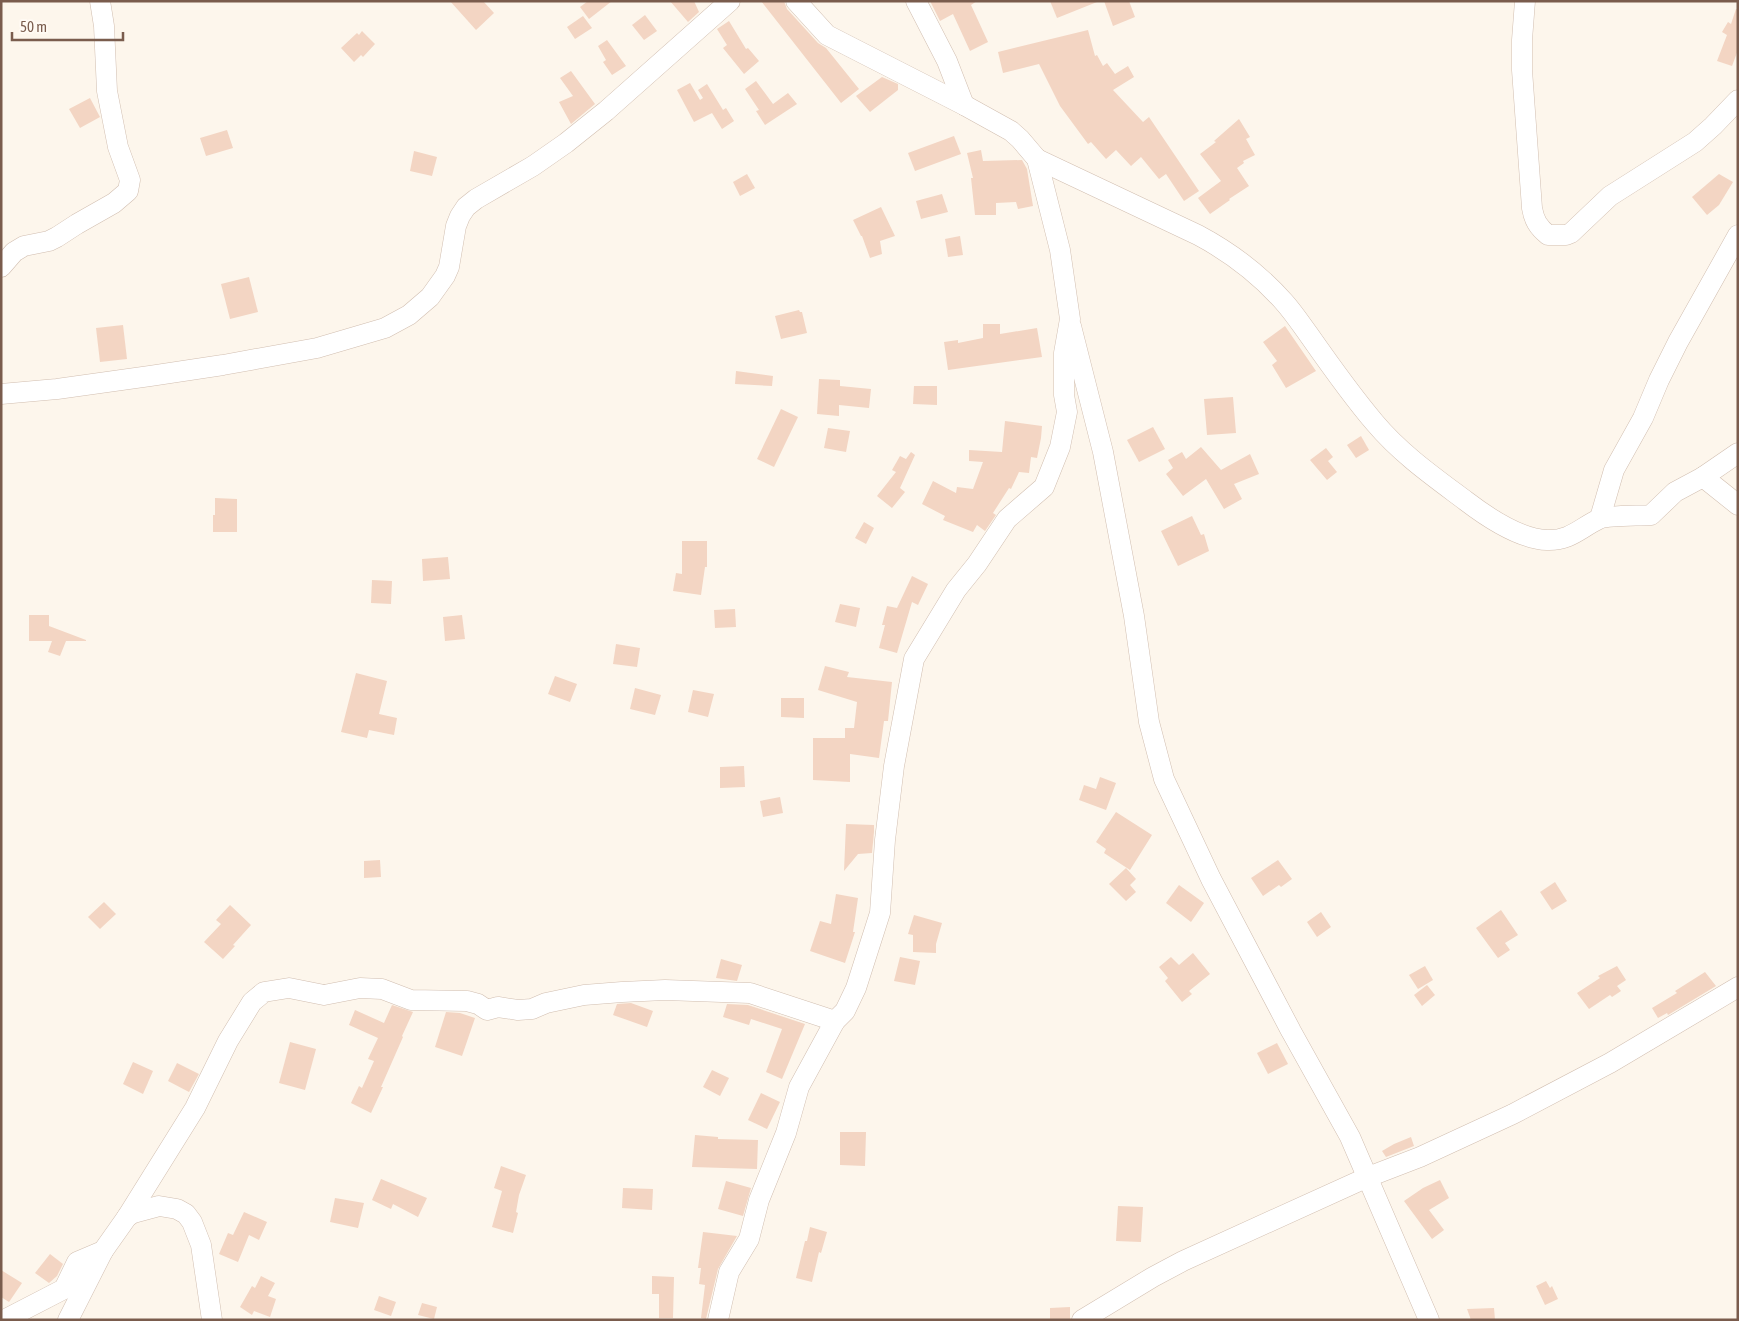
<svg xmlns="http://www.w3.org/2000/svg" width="1739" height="1321" font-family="'Asap Condensed',sans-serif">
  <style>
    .building { fill: #f3d5c3 }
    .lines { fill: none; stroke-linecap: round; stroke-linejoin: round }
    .minor-casing { stroke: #d1beb0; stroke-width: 21 }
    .minor { stroke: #fff; stroke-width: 20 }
  </style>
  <rect width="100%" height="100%" fill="#fdf6ec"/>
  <!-- building -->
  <g class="building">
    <polygon points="450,1 483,1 494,13 476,30"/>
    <polygon points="588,1 612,1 589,19 580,7"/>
    <polygon points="670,1 694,1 699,12 688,22"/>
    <polygon points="761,1 784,1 787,9 818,43 826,48 859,89 841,103"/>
    <polygon points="930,1 977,1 971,5 988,42 970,51 953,14 940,21"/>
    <polygon points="1050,1 1096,1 1097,2 1057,18"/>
    <polygon points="1104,1 1129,1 1135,17 1113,26"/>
    <polygon points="1736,9 1738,9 1738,50 1732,66 1717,61 1727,35 1722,32 1728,22 1731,24"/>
    <polygon points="645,15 657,31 644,40 632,25"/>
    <polygon points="583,16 592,28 575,39 567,27"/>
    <polygon points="729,21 746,49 748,48 759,61 744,74 723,48 727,45 717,29"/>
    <polygon points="1088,30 1095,56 1097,55 1103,66 1107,63 1115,74 1128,66 1134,77 1113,90 1143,122 1149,117 1199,191 1184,201 1166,174 1159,179 1141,157 1131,166 1116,150 1106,159 1091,142 1088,144 1060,106 1039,64 1003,73 998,52"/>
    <polygon points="362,31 375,44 363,57 361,55 354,62 341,48 357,33 359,35"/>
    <polygon points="607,40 626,66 612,75 603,62 606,60 598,46"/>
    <polygon points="571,71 595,104 571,124 559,102 573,96 560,78"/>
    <polygon points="882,77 898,84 898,90 870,112 856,96"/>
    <polygon points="756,81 773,104 788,93 797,104 765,125 756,111 759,110 745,89"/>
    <polygon points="690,83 700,100 703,98 698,90 707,84 723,110 726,108 734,121 722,129 712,113 694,122 677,90"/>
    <polygon points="90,98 100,117 80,128 69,109"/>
    <polygon points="1239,119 1250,137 1246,139 1255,155 1243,161 1244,163 1237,168 1249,186 1229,199 1230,200 1210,214 1198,198 1221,181 1200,154 1216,142 1214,141"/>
    <polygon points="227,130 233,148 206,156 200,138"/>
    <polygon points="954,136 961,154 915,171 908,153"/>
    <polygon points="981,150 983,161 1022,160 1027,169 1033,206 1018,209 1016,202 996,203 996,215 975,215 971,178 973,178 967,153"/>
    <polygon points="414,151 437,157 432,176 410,171"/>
    <polygon points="747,174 755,188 740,196 733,182"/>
    <polygon points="1719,174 1733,182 1719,205 1707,215 1692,197"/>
    <polygon points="942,194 948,212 921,219 916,201"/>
    <polygon points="881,207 895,236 880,241 882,254 870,258 862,236 861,236 853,220"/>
    <polygon points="960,236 963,255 948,257 945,239"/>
    <polygon points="249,277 258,312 230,319 221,284"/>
    <polygon points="799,310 800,312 802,312 807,333 781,339 775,316"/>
    <polygon points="983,324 1000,324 1000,334 1037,328 1042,357 948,370 944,342 958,340 958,343 983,338"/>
    <polygon points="123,325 127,359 100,362 96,328"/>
    <polygon points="1285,326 1316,371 1286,388 1272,365 1277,361 1263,342"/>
    <polygon points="736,371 773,376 772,386 735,384"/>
    <polygon points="819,379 840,380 840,386 871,389 869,408 839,405 839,416 817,414"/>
    <polygon points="914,386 937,386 937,405 913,404"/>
    <polygon points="1233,397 1236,433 1207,435 1204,399"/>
    <polygon points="781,409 798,417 774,467 757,459"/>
    <polygon points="1005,421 1042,426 1041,438 1037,458 1031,457 1029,473 1019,472 1011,489 1009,488 993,513 996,515 985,531 977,525 973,532 943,520 945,516 922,504 933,481 956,493 957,487 973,489 983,462 969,461 969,450 1002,452"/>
    <polygon points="1153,427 1165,449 1139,462 1127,440"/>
    <polygon points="828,428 850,431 846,452 824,448"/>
    <polygon points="1361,436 1369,450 1356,458 1347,445"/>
    <polygon points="1201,447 1221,470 1250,454 1259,474 1234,484 1242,499 1224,509 1206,479 1183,496 1166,474 1173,468 1168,460 1182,452 1186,459"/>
    <polygon points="1326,448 1333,457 1328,461 1337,472 1327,480 1310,460"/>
    <polygon points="911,452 915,455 900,488 905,492 892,508 877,496 896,472 892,470 900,456 906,459"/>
    <polygon points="215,498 237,499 237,532 213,532 213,515 215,515"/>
    <polygon points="1192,516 1201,535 1204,534 1209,551 1178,566 1161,531"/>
    <polygon points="864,522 874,528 866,544 855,538"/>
    <polygon points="682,541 707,541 707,567 705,567 701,595 673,591 676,573 682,574"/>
    <polygon points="448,557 450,579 423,581 422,559"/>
    <polygon points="912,576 928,584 918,605 912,602 897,653 879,648 885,625 882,625 887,606 897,608"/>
    <polygon points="372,580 392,581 391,604 371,603"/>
    <polygon points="840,604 860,608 856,627 835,622"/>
    <polygon points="735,609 736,627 715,628 714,610"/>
    <polygon points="29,615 49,615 49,626 86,640 86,641 66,641 60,656 48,652 52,641 29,641"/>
    <polygon points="462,615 465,639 445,641 443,617"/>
    <polygon points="616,644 640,648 637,667 613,664"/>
    <polygon points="825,666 849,672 847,677 892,682 888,721 884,721 879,758 850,754 850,782 813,780 813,738 845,738 845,728 854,728 857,702 818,690"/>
    <polygon points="356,673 387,681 379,714 397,718 394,735 369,730 367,738 341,732"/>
    <polygon points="555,676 577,684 570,702 548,694"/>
    <polygon points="635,688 661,695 655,715 630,709"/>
    <polygon points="693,690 714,694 708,717 688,712"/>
    <polygon points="781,698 804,698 804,718 781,717"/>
    <polygon points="744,766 745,787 720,788 720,767"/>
    <polygon points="1100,777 1116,783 1106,810 1079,800 1084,785 1096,789"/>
    <polygon points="780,797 783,813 763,817 760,801"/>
    <polygon points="1116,812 1152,835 1130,870 1104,853 1106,849 1096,842"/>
    <polygon points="846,824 874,825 874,832 872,853 858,854 844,871"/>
    <polygon points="380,860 381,877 364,878 364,861"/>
    <polygon points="1278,860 1292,879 1281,887 1279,885 1263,896 1251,878"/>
    <polygon points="1126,868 1136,879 1130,885 1136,892 1126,901 1109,884"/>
    <polygon points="1555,882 1567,901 1552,910 1540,892"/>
    <polygon points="1179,885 1204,903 1191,922 1166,903"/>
    <polygon points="836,894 858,898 853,932 855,932 845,963 810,951 820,921 831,924"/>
    <polygon points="104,902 116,914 100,929 88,917"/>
    <polygon points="230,905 251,925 233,945 235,946 223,959 204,942 221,924 216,920"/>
    <polygon points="1501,910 1518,935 1505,943 1510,950 1498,958 1476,928"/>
    <polygon points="1321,912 1331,927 1317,937 1307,922"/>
    <polygon points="914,915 942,923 936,944 936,953 913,952 913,935 908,934"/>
    <polygon points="1193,953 1210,974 1189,991 1192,994 1182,1002 1165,981 1168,978 1159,967 1171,957 1179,965"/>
    <polygon points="900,957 920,961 915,985 894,981"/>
    <polygon points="721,959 742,965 737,981 716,978"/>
    <polygon points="1425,966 1433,980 1418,989 1409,975"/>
    <polygon points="1617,966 1626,980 1617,986 1621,991 1612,997 1610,995 1589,1009 1577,993 1600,978 1598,976"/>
    <polygon points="1705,972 1716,986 1668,1015 1667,1013 1658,1018 1652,1008 1677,993 1675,991"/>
    <polygon points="1427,985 1435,995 1422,1006 1414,995"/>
    <polygon points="631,1003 653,1011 647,1027 613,1015 617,1004"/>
    <polygon points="727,1004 748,1005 805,1024 782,1079 766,1072 782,1029 751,1019 749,1025 723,1017"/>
    <polygon points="392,1005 413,1012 402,1036 403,1037 381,1087 383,1087 371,1113 351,1103 359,1086 362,1088 374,1061 368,1059 378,1038 349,1025 355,1010 384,1023"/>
    <polygon points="446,1012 460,1013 475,1018 462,1056 435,1047"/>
    <polygon points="290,1042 316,1049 305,1090 279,1083"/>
    <polygon points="1277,1043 1288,1064 1268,1074 1257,1053"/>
    <polygon points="133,1062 153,1071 143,1094 123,1084"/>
    <polygon points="177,1063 199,1074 189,1092 168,1081"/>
    <polygon points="712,1070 729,1078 720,1096 703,1087"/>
    <polygon points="761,1093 780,1102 767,1129 748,1120"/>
    <polygon points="840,1132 866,1132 865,1166 840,1165"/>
    <polygon points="695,1135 718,1137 718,1139 758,1140 757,1169 692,1167"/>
    <polygon points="1411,1137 1414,1146 1386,1157 1382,1151 1394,1144"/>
    <polygon points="501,1166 526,1175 519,1195 516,1212 518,1213 513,1233 492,1227 502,1191 494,1188"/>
    <polygon points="381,1179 427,1198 418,1217 393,1204 391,1209 372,1200"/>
    <polygon points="1440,1180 1449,1198 1429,1210 1444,1230 1432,1239 1404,1201 1423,1188"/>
    <polygon points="726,1181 751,1188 743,1216 718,1209"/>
    <polygon points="623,1188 653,1189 652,1210 622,1208"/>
    <polygon points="335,1198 364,1203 358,1228 330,1222"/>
    <polygon points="1118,1206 1143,1207 1141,1242 1116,1241"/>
    <polygon points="244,1212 267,1222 259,1240 249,1235 238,1262 219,1254 228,1233 233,1235"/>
    <polygon points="810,1227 827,1232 821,1253 819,1252 812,1282 796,1278 805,1241 807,1241"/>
    <polygon points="703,1232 737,1236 718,1269 706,1319 701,1318 705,1285 699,1284 701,1268 698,1268"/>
    <polygon points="50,1254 63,1264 57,1276 49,1283 35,1273"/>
    <polygon points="1,1270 22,1283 9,1302 1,1297"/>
    <polygon points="261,1276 275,1283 268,1296 276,1299 270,1317 254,1311 252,1315 240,1307 252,1286 255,1288"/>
    <polygon points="652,1276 674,1277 673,1318 659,1318 659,1294 652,1294"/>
    <polygon points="1546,1281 1550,1288 1552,1286 1558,1299 1545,1305 1536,1286"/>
    <polygon points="379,1296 396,1302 391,1316 374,1310"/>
    <polygon points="422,1303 437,1307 434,1319 418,1315"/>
    <polygon points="1070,1307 1070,1320 1050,1320 1050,1308"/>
    <polygon points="1494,1308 1495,1320 1471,1320 1467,1309"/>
  </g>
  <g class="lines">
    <defs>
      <g id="minor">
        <polyline points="916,1 947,61 964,105"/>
        <path d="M 1525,1 L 1522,40 L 1522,70 L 1532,208 C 1534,220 1538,227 1548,235 L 1566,235 L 1571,233 L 1610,196 L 1695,142 L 1713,126 L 1738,100"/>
        <path d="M 1037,159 L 1198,235 C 1230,252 1260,275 1284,302 C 1293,312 1301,324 1309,335 C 1330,365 1351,395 1375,423 C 1401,454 1434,477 1466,501 C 1487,517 1520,539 1547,540 C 1570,541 1580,528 1599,519 C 1608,515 1639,516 1651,515 L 1675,492 L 1703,477 L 1738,505"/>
        <polyline points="1,267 14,252 24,246 49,241 57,237 77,224 114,203 128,191 130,180 118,147 107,91 104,26 100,1"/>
        <polyline points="1071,326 1103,452 1134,616 1149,722 1164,779 1211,879 1291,1031 1350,1137 1429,1320"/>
        <polyline points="1,394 57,389 150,376 223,365 317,348 385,328 409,315 430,297 445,276 449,267 456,226 460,216 466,207 476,199 533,166 566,143 606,111 730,1"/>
        <polyline points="1703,477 1738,453"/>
        <polyline points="1600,518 1614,470 1643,418 1659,380 1678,342 1738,235"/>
        <polyline points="127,1217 195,1108 228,1041 252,1002 264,992 289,988 324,995 360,988 382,989 411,1000 467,1001 478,1004 487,1010 498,1007 518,1010 532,1009 546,1003 584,995 622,992 665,990 750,993 835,1021"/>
        <polyline points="4,1320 64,1289 77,1262 103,1251 127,1217 133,1213 159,1206 177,1209 186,1214 192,1222 201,1245 212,1320"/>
        <polyline points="68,1320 103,1251"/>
        <polyline points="718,1320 729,1272 749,1239 759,1200 786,1133 799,1087 835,1021 845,1011 856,988 880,913 885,840 894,766 914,659 956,590 977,564 1007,519 1044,487 1060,447 1067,412 1064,395 1064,353 1070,319 1060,250 1037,159 1020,139 1011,131 964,105 827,35 796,1"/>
        <polyline points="1082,1320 1153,1277 1183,1261 1368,1177 1420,1157 1513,1114 1610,1063 1738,987"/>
      </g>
    </defs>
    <!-- minor casing -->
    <use href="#minor" class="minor-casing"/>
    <!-- minor -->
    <use href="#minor" class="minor"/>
  </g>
  <!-- border -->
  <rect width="1739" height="1321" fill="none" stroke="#7a5c4d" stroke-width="5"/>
  <!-- scale -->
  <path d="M12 32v8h111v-8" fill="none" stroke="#7a5c4d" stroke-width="2.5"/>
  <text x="20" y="32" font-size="15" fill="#7a5c4d" stroke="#fffaf3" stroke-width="4" paint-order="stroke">50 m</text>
</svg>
